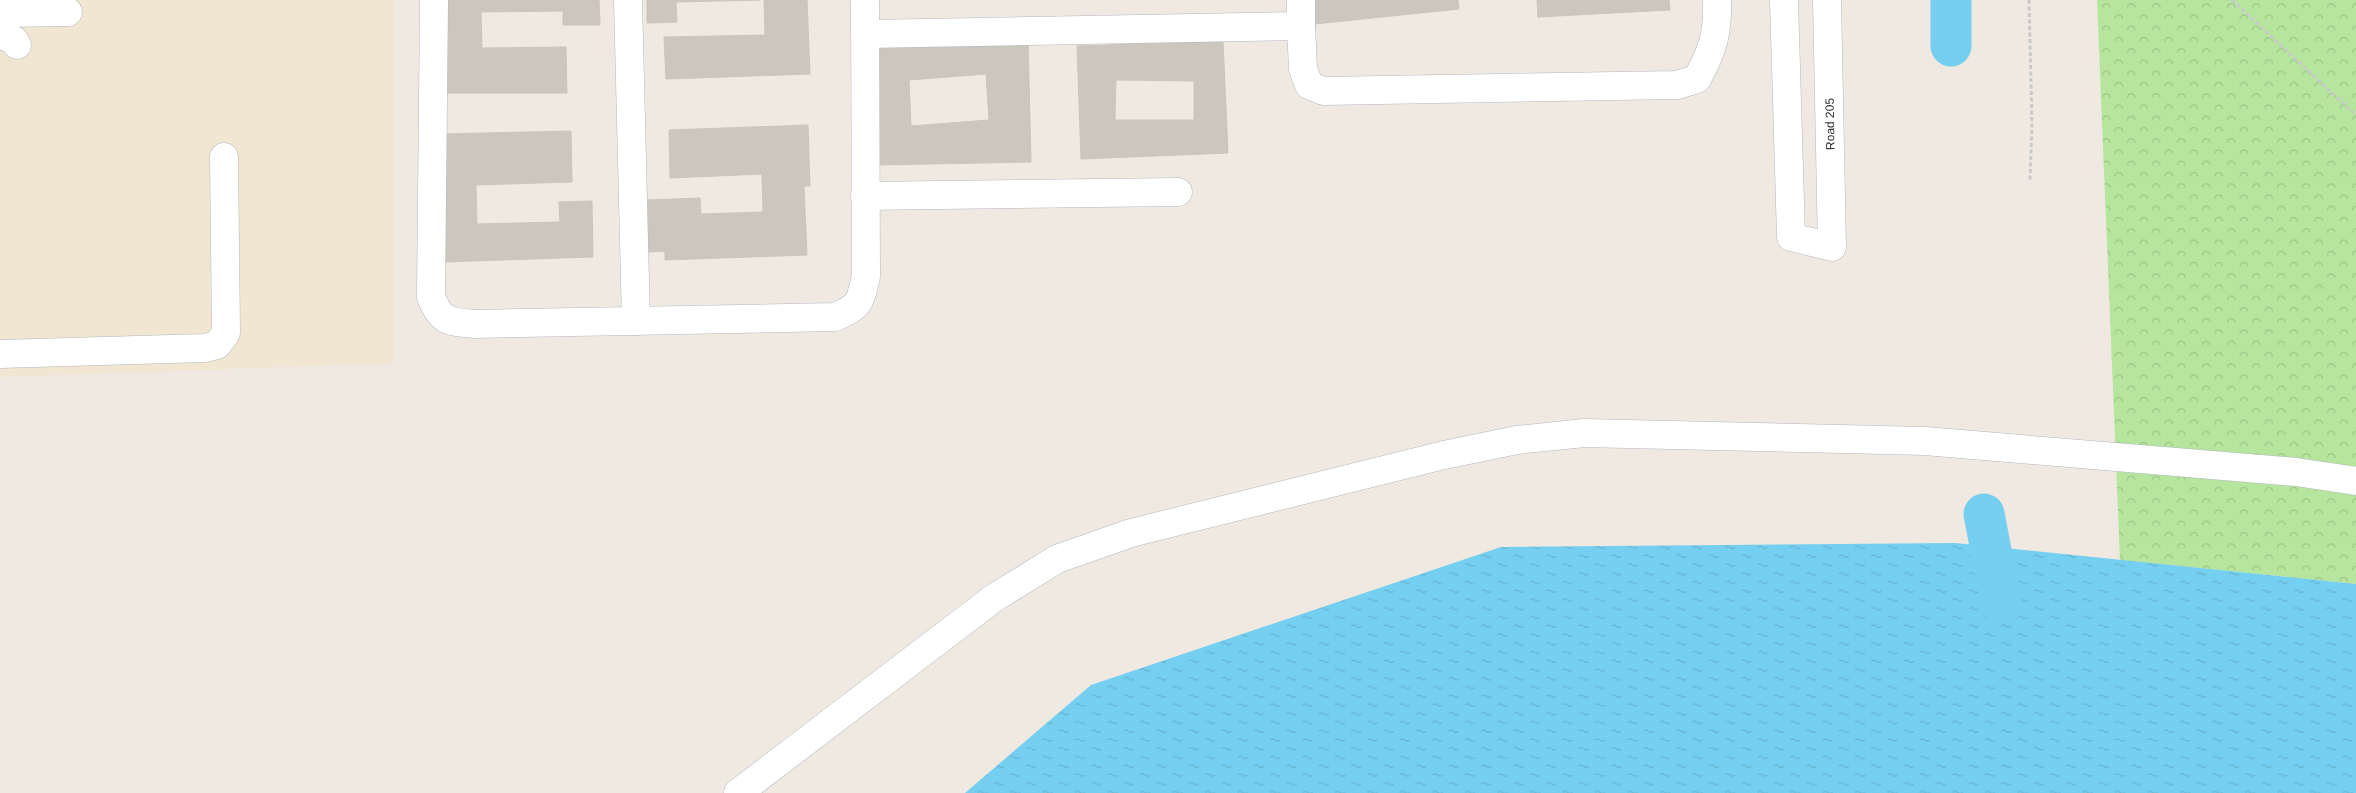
<svg xmlns="http://www.w3.org/2000/svg" width="2356" height="793" font-family="Arial,sans-serif">
  <style>
    .education { fill: #f0e6d1 }
    .forest { fill: url(#forest-crowns) }
    .water { fill: url(#water-ripples) }
    .lines { fill: none; stroke-linecap: round; stroke-linejoin: round }
    .canal { stroke: #75cff0; stroke-width: 41 }
    .building { fill: #cbc7bf; stroke: #cbc5ba; fill-rule: evenodd }
    .minor-casing { stroke: #b4b7c1; stroke-width: 29 }
    .path { stroke: #c9c9c9; stroke-width: 3; stroke-dasharray: 4 2.5; stroke-linecap: butt }
    .minor { stroke: #fff; stroke-width: 28 }
    .labels { text-anchor: middle; dominant-baseline: central; stroke-width: 4; stroke-linejoin: round; paint-order: stroke }
    .street-label { font-size: 12px; fill: #2e2e2e; stroke: #fff }
  </style>
  <defs>
    <pattern id="forest-crowns" width="20" height="18" patternUnits="userSpaceOnUse" patternTransform="scale(1.25)"><rect width="20" height="18" fill="#b6e59e"/><path d="M2 6a3 3 0 1 1 6 0M12 15a3 3 0 1 1 6 0" fill="none" stroke="#9dc588"/></pattern>
    <pattern id="water-ripples" width="26" height="14" patternUnits="userSpaceOnUse" patternTransform="scale(1.25)"><rect width="26" height="14" fill="#75cff0"/><path d="M2 4q2-2 4 0t4 0M15 11q2-2 4 0t4 0" fill="none" stroke="#66b2ce"/></pattern>
  </defs>
  <rect width="100%" height="100%" fill="#efe9e1"/>
  <!-- education -->
  <polygon class="education" points="0,0 394,0 394,363 0,377"/>
  <!-- forest -->
  <polygon class="forest" points="2097,0 2356,0 2356,584 2120,560"/>
  <!-- water -->
  <polygon class="water" points="1955,543 2356,584 2356,793 965,793 1091,685 1501,547"/>
  <g class="lines">
    <!-- canal -->
    <g class="canal">
      <polyline points="1951,0 1951,46"/>
      <polyline points="1984,514 2001,603"/>
    </g>
  </g>
  <!-- building -->
  <g class="building">
    <polygon points="444,0 599,0 600,25 563,25 563,11 481,12 482,48 566,47 567,93 444,93"/>
    <polygon points="647,0 760,0 676,2 677,22 647,23"/>
    <polygon points="764,0 807,0 810,74 666,79 664,37 765,35"/>
    <polygon points="1313,0 1458,0 1459,9 1315,24"/>
    <polygon points="1537,0 1669,0 1670,10 1538,17"/>
    <path d="M 1028,37 L 1031,162 L 878,165 L 875,40 ZM 986,74 L 989,120 L 911,126 L 909,80 Z"/>
    <path d="M 1223,41 L 1228,153 L 1081,159 L 1077,46 ZM 1116,80 L 1194,81 L 1194,120 L 1115,120 Z"/>
    <polygon points="808,125 810,186 804,186 807,255 665,260 665,251 648,252 646,200 700,198 701,214 763,212 762,174 670,178 669,130"/>
    <polygon points="571,131 572,182 476,185 477,224 560,222 559,202 592,201 593,257 444,262 441,134"/>
  </g>
  <g class="lines">
    <defs>
      <g id="minor">
        <path d="M 434,0 L 431,297 C 441,322 449,322 475,324 L 835,317 C 861,306 860,302 866,276 L 865,0"/>
        <polyline points="628,0 636,321"/>
        <polyline points="1784,0 1791,237 1832,247 1827,0"/>
        <polyline points="0,13 68,12"/>
        <path d="M 1301,26 L 1303,69 L 1309,85 L 1323,91 L 1677,85 L 1697,79 C 1713,50 1718,33 1717,0"/>
        <polyline points="866,34 1301,26 1301,0"/>
        <polyline points="0,35 14,40 17,45"/>
        <polyline points="865,196 1178,192"/>
        <polyline points="0,354 205,348 217,345 226,333 224,157"/>
        <polyline points="738,793 994,598 1057,559 1131,533 1444,455 1517,440 1584,433 1925,441 2296,472 2356,481"/>
      </g>
    </defs>
    <!-- minor casing -->
    <use href="#minor" class="minor-casing"/>
    <!-- path -->
    <g class="path">
      <polyline points="2029,0 2032,123 2030,180"/>
      <polyline points="2232,0 2356,115"/>
    </g>
    <!-- minor -->
    <use href="#minor" class="minor"/>
  </g>
  <g class="labels">
    <!-- street labels -->
    <g class="street-label">
      <text transform="translate(1830 124) rotate(-91)">Road 205</text>
    </g>
  </g>
</svg>
